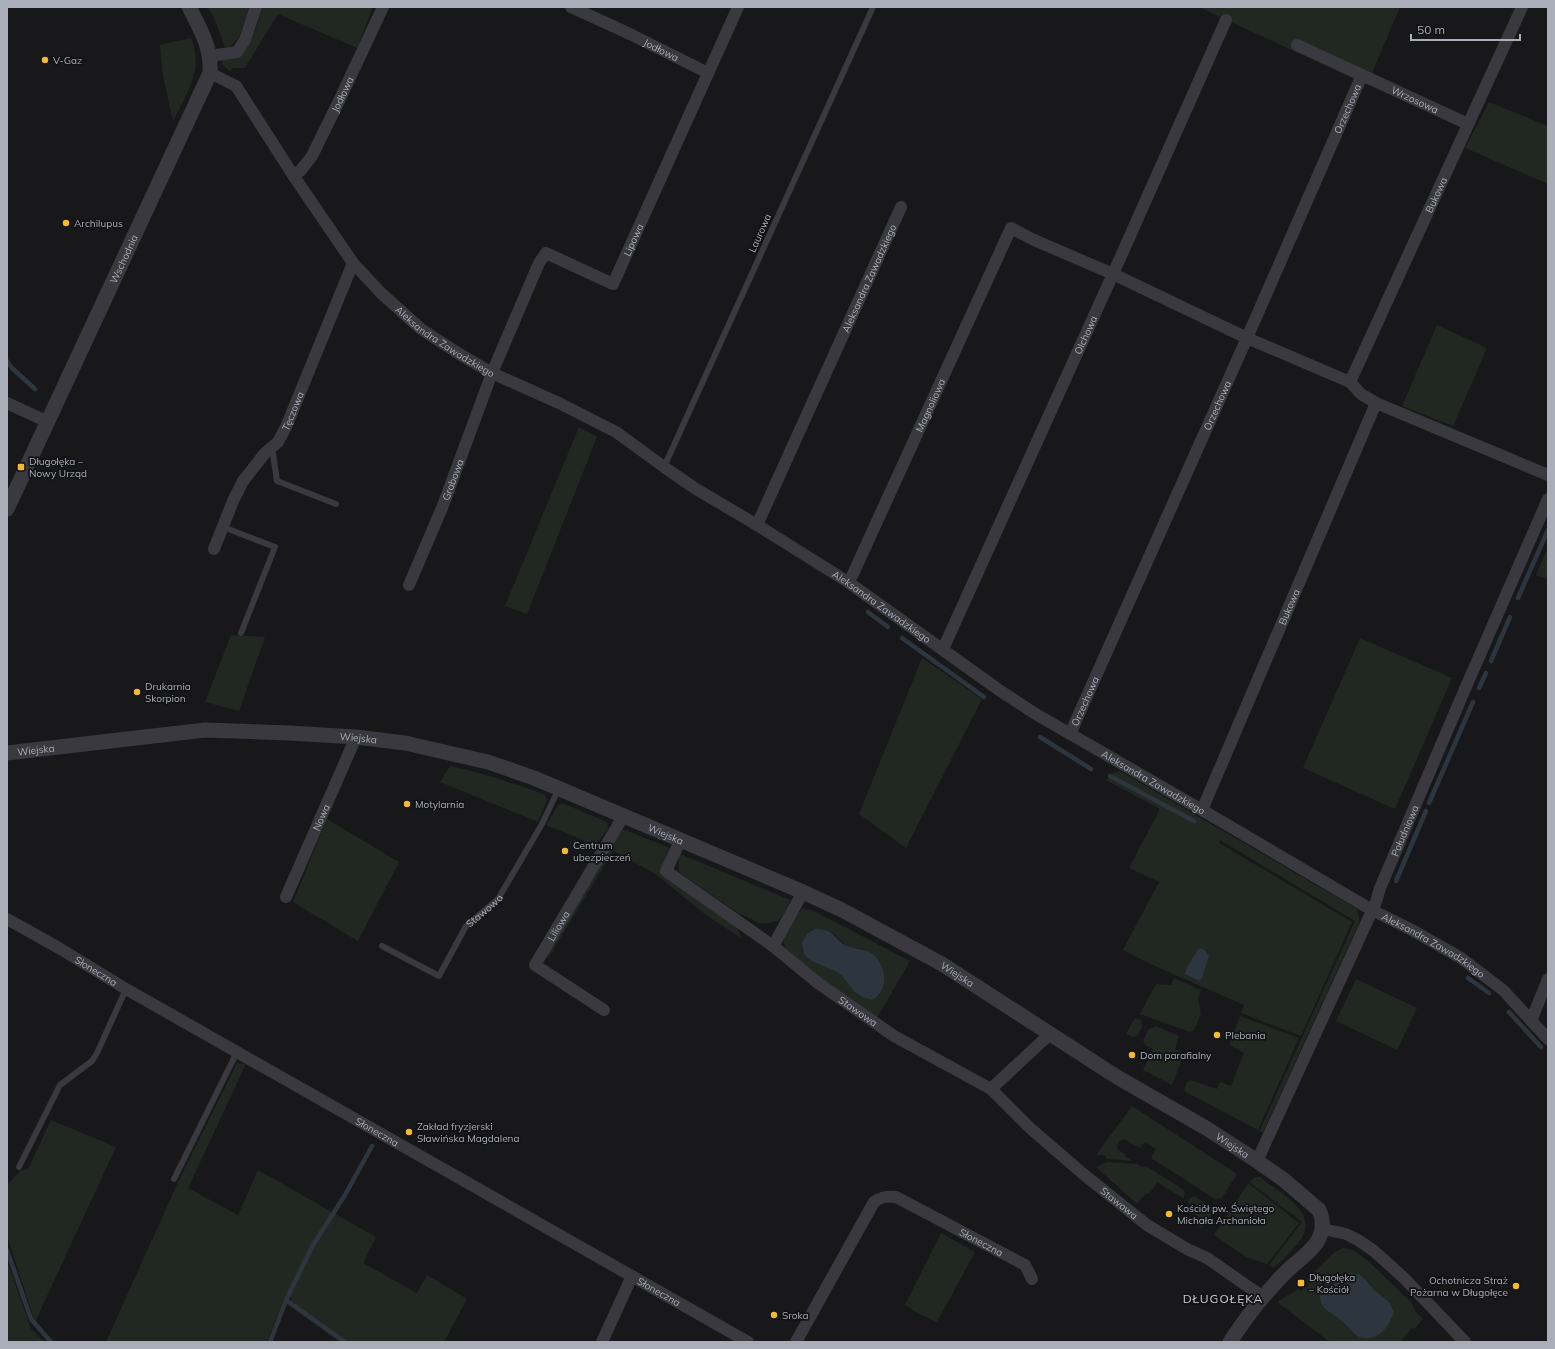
<svg xmlns="http://www.w3.org/2000/svg" width="1555" height="1349" font-family="Mulish,sans-serif">
  <style>
    .green { fill: #202821; fill-rule: evenodd }
    .water { fill: #2d363e }
    .lines { fill: none; stroke-linecap: round; stroke-linejoin: round }
    .stream { stroke: #2d363e; stroke-width: 4.5 }
    .service { stroke: #39393f; stroke-width: 6 }
    .minor { stroke: #39393f; stroke-width: 12 }
    .tertiary { stroke: #39393f; stroke-width: 15 }
    .poi-dot { fill: #f1b938; stroke: #131315; stroke-width: 1.5 }
    .labels { text-anchor: middle; dominant-baseline: central; stroke-width: 3.5; stroke-linejoin: round; paint-order: stroke }
    .street-label { font-size: 10px; fill: #aaaeb9; stroke: #131315 }
    .poi-label { font-size: 10px; fill: #aaaeb9; stroke: #131315; text-anchor: start }
    .quarter-label { font-size: 12px; letter-spacing: 1px; fill: #cbcdd5; stroke: #131315 }
  </style>
  <rect width="100%" height="100%" fill="#18181a"/>
  <!-- green -->
  <g class="green">
    <polygon points="208,7 250,7 238,39 229,47 225,47 215,20"/>
    <polygon points="263,7 373,7 357,48 278,14 245,68 233,68 229,71 222,64 222,60 241,55 252,40"/>
    <polygon points="1199,7 1400,7 1367,85"/>
    <path d="M 191,38 C 204,70 187,93 173,121 L 163,76 L 160,45 Z"/>
    <polygon points="1489,102 1548,126 1548,184 1465,148"/>
    <polygon points="1437,325 1487,348 1453,426 1402,406"/>
    <polygon points="579,427 597,437 527,614 505,606"/>
    <polygon points="1548,547 1548,579 1536,575"/>
    <polygon points="231,635 265,637 239,711 205,702"/>
    <polygon points="1360,638 1452,678 1395,809 1303,768"/>
    <polygon points="922,658 982,699 906,848 859,814"/>
    <path d="M 450,766 C 483,773 514,783 545,795 L 547,800 L 538,822 L 440,782 Z"/>
    <polygon points="1120,771 1357,909 1359,917 1359,923 1263,1132 1259,1132 1355,921 1220,840 1219,843 1352,922 1301,1036 1241,1013 1244,1005 1155,966 1123,950 1159,882 1129,868 1160,809 1106,780 1113,773"/>
    <polygon points="562,803 607,822 608,829 595,845 546,825 558,805"/>
    <polygon points="327,819 399,862 358,941 293,902"/>
    <polygon points="623,829 670,848 660,870 737,928 741,938 706,915 654,873 613,851 547,960 548,953 616,835"/>
    <polygon points="678,853 790,900 784,914 778,921 768,923 759,923 738,913 679,872"/>
    <path d="M 804,907 L 806,910 L 812,910 L 910,961 L 877,1018 L 847,998 L 787,953 L 783,940 L 785,935 L 797,914 ZM 832,933 L 848,947 L 864,949 L 882,988 L 876,997 L 871,1000 L 867,999 L 844,980 L 841,975 L 835,971 Z"/>
    <polygon points="1174,978 1201,990 1198,998 1201,1014 1194,1030 1190,1032 1140,1014 1156,984 1171,985"/>
    <polygon points="1356,979 1417,1008 1397,1050 1336,1021"/>
    <polygon points="1240,1016 1299,1038 1258,1130 1184,1091 1187,1082 1191,1080 1217,1089 1220,1082 1231,1086 1244,1053 1229,1045"/>
    <polygon points="1135,1018 1141,1020 1142,1027 1137,1036 1133,1037 1126,1034"/>
    <polygon points="1156,1026 1179,1036 1175,1049 1182,1052 1183,1057 1172,1085 1143,1070 1153,1049 1145,1045 1143,1040 1149,1029"/>
    <polygon points="237,1063 246,1064 188,1188 238,1215 258,1170 376,1237 363,1263 417,1293 427,1275 467,1299 444,1342 340,1342 288,1305 292,1299 286,1294 267,1342 106,1342 178,1182"/>
    <polygon points="1132,1106 1237,1174 1222,1198 1215,1199 1151,1158 1156,1149 1145,1142 1140,1148 1124,1139 1119,1141 1117,1145 1118,1150 1125,1154 1125,1156 1132,1161 1107,1159 1104,1155 1096,1155"/>
    <polygon points="51,1120 116,1147 35,1322 7,1236 7,1185 20,1171 28,1169"/>
    <polygon points="1107,1162 1137,1164 1142,1167 1146,1166 1184,1190 1185,1194 1183,1198 1157,1182 1150,1193 1144,1195 1138,1203 1136,1203 1096,1167"/>
    <path d="M 1255,1177 L 1260,1177 C 1284,1196 1327,1216 1293,1249 C 1287,1255 1280,1264 1273,1268 L 1269,1265 L 1302,1222 L 1249,1182 Z"/>
    <polygon points="1248,1183 1299,1223 1267,1264 1246,1257 1214,1235"/>
    <polygon points="1194,1196 1211,1207 1213,1213 1202,1228 1194,1223 1198,1216 1188,1211 1191,1205 1187,1202 1190,1198"/>
    <polygon points="941,1233 975,1252 937,1322 919,1314 905,1305"/>
    <path d="M 1343,1248 L 1353,1250 L 1367,1260 L 1411,1302 L 1416,1312 L 1423,1319 L 1414,1329 L 1412,1328 L 1400,1342 L 1330,1342 L 1277,1302 L 1298,1289 L 1300,1291 L 1309,1285 L 1306,1280 L 1335,1252 ZM 1344,1275 L 1366,1280 L 1374,1290 L 1389,1302 L 1373,1337 C 1357,1338 1355,1332 1344,1322 C 1339,1317 1331,1314 1326,1310 L 1323,1292 Z"/>
    <polygon points="7,1260 31,1329 45,1342 7,1342"/>
  </g>
  <!-- water -->
  <g class="water">
    <path d="M 815,929 C 835,929 833,939 847,946 C 855,949 863,948 871,953 C 887,964 890,990 872,1000 L 862,997 L 854,991 L 841,975 L 835,971 L 814,962 L 808,958 L 804,954 L 802,943 L 807,934 Z"/>
    <polygon points="1199,948 1205,950 1209,956 1202,978 1200,981 1185,974 1187,967"/>
    <path d="M 1349,1273 L 1359,1274 L 1366,1280 L 1374,1290 L 1389,1302 L 1394,1312 C 1390,1325 1379,1341 1363,1338 C 1355,1337 1350,1328 1344,1323 C 1335,1313 1320,1312 1320,1296 L 1326,1289 Z"/>
  </g>
  <g class="lines">
    <!-- stream -->
    <g class="stream">
      <polyline points="7,361 12,368 35,389"/>
      <polyline points="1518,598 1548,530"/>
      <polyline points="868,612 888,627"/>
      <polyline points="902,638 984,697"/>
      <polyline points="1491,661 1510,617"/>
      <polyline points="1479,688 1486,673"/>
      <polyline points="1040,737 1091,769"/>
      <polyline points="1110,776 1194,821"/>
      <polyline points="1429,803 1473,702"/>
      <polyline points="1396,881 1426,811"/>
      <polyline points="1468,978 1489,993"/>
      <polyline points="1509,1012 1541,1047"/>
      <polyline points="7,1250 31,1319 51,1342"/>
      <polyline points="286,1300 345,1342"/>
      <polyline points="270,1342 287,1298 313,1245 345,1195 372,1146"/>
    </g>
    <!-- service -->
    <g class="service">
      <polyline points="272,447 277,481 336,504"/>
      <polyline points="664,467 873,7"/>
      <polyline points="223,527 275,547 241,633"/>
      <path id="s1" d="M 382,946 L 439,976 L 466,926 L 498,899 L 542,824 L 559,788"/>
      <polyline points="19,1167 60,1085 92,1061 97,1053 126,989"/>
      <polyline points="174,1179 237,1052"/>
    </g>
    <!-- minor -->
    <g class="minor">
      <path id="s2" d="M 571,7 L 630,34 L 708,73"/>
      <path id="s3" d="M 1297,45 L 1468,124"/>
      <polyline points="210,56 237,52 245,40 256,7"/>
      <path id="s4" d="M 210,73 L 236,86 L 293,175 L 353,263 L 381,293 L 421,329 L 461,355 L 492,373 L 561,404 L 616,432 L 664,467 L 696,489 L 757,525 L 848,582 L 999,690 L 1034,713 L 1214,817 L 1372,910 L 1412,930 L 1461,958 L 1503,990 L 1548,1039"/>
      <path id="s5" d="M 293,175 L 300,171 L 312,156 L 339,101 L 383,7"/>
      <path id="s6" d="M 1350,382 L 1522,7"/>
      <polyline points="7,403 48,422"/>
      <path id="s7" d="M 757,525 L 901,207"/>
      <path id="s8" d="M 214,549 L 233,501 L 243,481 L 265,453 L 278,442 L 286,427 L 353,263"/>
      <path id="s9" d="M 848,582 L 853,574 L 1011,228 L 1034,240 L 1113,274 L 1247,338 L 1350,382 L 1361,394 L 1376,403 L 1548,475"/>
      <path id="s10" d="M 409,585 L 442,508 L 492,373 L 539,263 L 546,253 L 613,284 L 738,7"/>
      <path id="s11" d="M 943,649 L 1113,274 L 1226,20"/>
      <path id="s12" d="M 1070,734 L 1247,338 L 1362,75"/>
      <path id="s13" d="M 1202,810 L 1376,403"/>
      <polyline points="681,839 666,871 773,946"/>
      <path id="s14" d="M 803,892 L 773,946 L 818,983 L 894,1036 L 991,1089 L 1030,1128 L 1082,1173 L 1147,1225 L 1187,1249 L 1207,1258 L 1263,1297"/>
      <path id="s15" d="M 286,897 L 356,737"/>
      <path id="s16" d="M 7,919 L 59,948 L 126,989 L 748,1342"/>
      <path id="s17" d="M 604,1010 L 535,965 L 624,815"/>
      <polyline points="1531,1021 1548,979"/>
      <polyline points="991,1089 1051,1033"/>
      <path id="s18" d="M 1257,1161 L 1376,902 L 1380,888 L 1465,689 L 1548,499"/>
      <polyline points="1323,1229 1346,1234 1358,1240 1374,1251 1404,1278 1465,1342"/>
      <polyline points="602,1342 632,1276"/>
      <path id="s19" d="M 796,1342 L 874,1202 C 881,1197 886,1196 896,1197 L 1025,1265 L 1032,1279"/>
    </g>
    <!-- tertiary -->
    <g class="tertiary">
      <path id="s20" d="M 7,509 L 210,73 C 212,48 200,29 189,7"/>
      <path id="s21" d="M 7,753 L 205,730 L 289,733 L 356,737 L 405,743 L 488,762 L 534,778 L 803,892 L 842,910 L 942,964 L 1117,1077 L 1206,1128 L 1257,1161 L 1284,1180 L 1319,1210 C 1324,1221 1323,1232 1317,1242 C 1309,1254 1296,1262 1286,1272 C 1265,1293 1246,1317 1230,1342"/>
    </g>
  </g>
  <!-- markers -->
  <g class="poi-dot">
    <circle cx="45" cy="60" r="4"/>
    <circle cx="66" cy="223" r="4"/>
    <rect x="17" y="463" width="8" height="8" rx="2"/>
    <circle cx="137" cy="692" r="4"/>
    <circle cx="407" cy="804" r="4"/>
    <circle cx="565" cy="851" r="4"/>
    <circle cx="1217" cy="1035" r="4"/>
    <circle cx="1132" cy="1055" r="4"/>
    <circle cx="409" cy="1132" r="4"/>
    <circle cx="1169" cy="1214" r="4"/>
    <rect x="1297" y="1279" width="8" height="8" rx="2"/>
    <circle cx="1516" cy="1286" r="4"/>
    <circle cx="774" cy="1315" r="4"/>
  </g>
  <g class="labels">
    <!-- street labels -->
    <g class="street-label">
      <text stroke="none"><textPath href="#s2" startOffset="100">Jodłowa</textPath></text>
      <text stroke="none"><textPath href="#s5" startOffset="96">Jodłowa</textPath></text>
      <text stroke="none"><textPath href="#s3" startOffset="130">Wrzosowa</textPath></text>
      <text stroke="none"><textPath href="#s12" startOffset="684">Orzechowa</textPath></text>
      <text stroke="none"><textPath href="#s6" startOffset="206">Bukowa</textPath></text>
      <text transform="translate(760 233) rotate(-66)">Laurowa</text>
      <text stroke="none"><textPath href="#s10" startOffset="482">Lipowa</textPath></text>
      <text stroke="none"><textPath href="#s20" startOffset="276">Wschodnia</textPath></text>
      <text stroke="none"><textPath href="#s7" startOffset="271">Aleksandra Zawadzkiego</textPath></text>
      <text stroke="none"><textPath href="#s11" startOffset="345">Olchowa</textPath></text>
      <text stroke="none"><textPath href="#s4" startOffset="363">Aleksandra Zawadzkiego</textPath></text>
      <text stroke="none"><textPath href="#s9" startOffset="195">Magnoliowa</textPath></text>
      <text stroke="none"><textPath href="#s12" startOffset="360">Orzechowa</textPath></text>
      <text stroke="none"><textPath href="#s8" startOffset="161">Tęczowa</textPath></text>
      <text stroke="none"><textPath href="#s10" startOffset="114">Grabowa</textPath></text>
      <text stroke="none"><textPath href="#s4" startOffset="875">Aleksandra Zawadzkiego</textPath></text>
      <text stroke="none"><textPath href="#s13" startOffset="221">Bukowa</textPath></text>
      <text stroke="none"><textPath href="#s12" startOffset="36">Orzechowa</textPath></text>
      <text stroke="none"><textPath href="#s21" startOffset="353">Wiejska</textPath></text>
      <text stroke="none"><textPath href="#s21" startOffset="29">Wiejska</textPath></text>
      <text stroke="none"><textPath href="#s4" startOffset="1199">Aleksandra Zawadzkiego</textPath></text>
      <text stroke="none"><textPath href="#s15" startOffset="87">Nowa</textPath></text>
      <text stroke="none"><textPath href="#s18" startOffset="362">Południowa</textPath></text>
      <text stroke="none"><textPath href="#s21" startOffset="677">Wiejska</textPath></text>
      <text stroke="none"><textPath href="#s1" startOffset="145">Stawowa</textPath></text>
      <text stroke="none"><textPath href="#s17" startOffset="128">Liliowa</textPath></text>
      <text stroke="none"><textPath href="#s4" startOffset="1523">Aleksandra Zawadzkiego</textPath></text>
      <text stroke="none"><textPath href="#s16" startOffset="103">Słoneczna</textPath></text>
      <text stroke="none"><textPath href="#s21" startOffset="1001">Wiejska</textPath></text>
      <text stroke="none"><textPath href="#s14" startOffset="169">Stawowa</textPath></text>
      <text stroke="none"><textPath href="#s16" startOffset="427">Słoneczna</textPath></text>
      <text stroke="none"><textPath href="#s21" startOffset="1325">Wiejska</textPath></text>
      <text stroke="none"><textPath href="#s14" startOffset="495">Stawowa</textPath></text>
      <text stroke="none"><textPath href="#s19" startOffset="280">Słoneczna</textPath></text>
      <text stroke="none"><textPath href="#s16" startOffset="751">Słoneczna</textPath></text>
    </g>
    <!-- poi labels -->
    <g class="poi-label">
      <text x="53" y="60">V-Gaz</text>
      <text x="74" y="223">Archilupus</text>
      <text x="29" y="461">Długołęka –<tspan x="29" dy="12">Nowy Urząd</tspan></text>
      <text x="145" y="686">Drukarnia<tspan x="145" dy="12">Skorpion</tspan></text>
      <text x="415" y="804">Motylarnia</text>
      <text x="573" y="845">Centrum<tspan x="573" dy="12">ubezpieczeń</tspan></text>
      <text x="1225" y="1035">Plebania</text>
      <text x="1140" y="1055">Dom parafialny</text>
      <text x="417" y="1126">Zakład fryzjerski<tspan x="417" dy="12">Sławińska Magdalena</tspan></text>
      <text x="1177" y="1208">Kościół pw. Świętego<tspan x="1177" dy="12">Michała Archanioła</tspan></text>
      <text x="1309" y="1277">Długołęka<tspan x="1309" dy="12">– Kościół</tspan></text>
      <text x="1508" y="1280" text-anchor="end">Ochotnicza Straż<tspan x="1508" dy="12">Pożarna w Długołęce</tspan></text>
      <text x="782" y="1315">Sroka</text>
    </g>
    <!-- quarter labels -->
    <g class="quarter-label">
      <text x="1223" y="1298">DŁUGOŁĘKA</text>
    </g>
  </g>
  <!-- border -->
  <rect width="1555" height="1349" fill="none" stroke="#aaaeb9" stroke-width="16"/>
  <!-- scale -->
  <path d="M1411 34v6h109v-6" fill="none" stroke="#aaaeb9" stroke-width="2"/>
  <text x="1417" y="34" font-size="12" fill="#aaaeb9" stroke="#131315" stroke-width="3" paint-order="stroke">50 m</text>
</svg>
